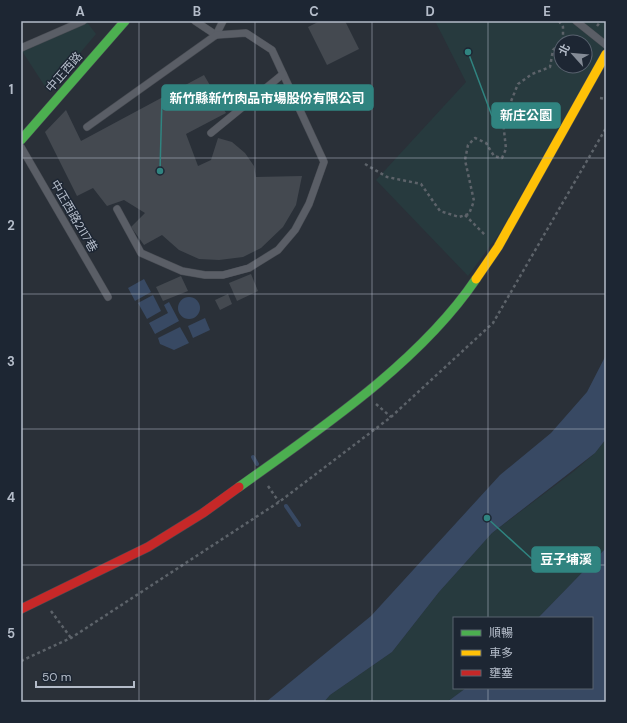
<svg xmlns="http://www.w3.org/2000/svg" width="627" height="723" font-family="'DM Sans','Noto Sans TC',sans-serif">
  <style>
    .green { fill: #273a3e; fill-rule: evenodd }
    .water { fill: #384963 }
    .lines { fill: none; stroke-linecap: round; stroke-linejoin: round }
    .stream { stroke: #384963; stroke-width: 4 }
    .building { fill: #444950 }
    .lane-casing { stroke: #484c53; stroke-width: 8 }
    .fast-casing { stroke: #484c53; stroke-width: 10 }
    .slow-casing { stroke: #484c53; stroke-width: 10 }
    .jam-casing { stroke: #484c53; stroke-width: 10 }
    .path { stroke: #5d636a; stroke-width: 2.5; stroke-dasharray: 3 3; stroke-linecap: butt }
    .lane { stroke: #5a5e66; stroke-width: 7 }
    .fast { stroke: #4caf50; stroke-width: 9 }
    .slow { stroke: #ffc107; stroke-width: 9 }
    .jam { stroke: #c62828; stroke-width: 9 }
    .grid { fill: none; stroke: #b4bcc9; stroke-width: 1; stroke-opacity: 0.55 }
    .labels { text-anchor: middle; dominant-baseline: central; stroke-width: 3; stroke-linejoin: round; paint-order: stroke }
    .street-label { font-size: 12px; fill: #b4bcc9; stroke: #1d2633 }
    .leader { fill: none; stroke: #308480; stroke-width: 1.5 }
    .callout-dot { fill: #308480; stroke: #1d2633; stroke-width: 1.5 }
    .callout { fill: #308480; stroke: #308480; stroke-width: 1.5 }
    .callout-label { font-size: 13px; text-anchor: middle; font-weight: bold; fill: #fff }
    .neatline { fill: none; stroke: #b4bcc9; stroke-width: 1.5 }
    .grid-label { font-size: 13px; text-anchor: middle; font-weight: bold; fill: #b4bcc9 }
  </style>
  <rect width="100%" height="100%" fill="#2a3038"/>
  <!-- green -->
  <g class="green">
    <polygon points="86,21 96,34 48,91 22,51"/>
    <path d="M 435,21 L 606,21 L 606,44 L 499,234 L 468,276 L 376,180 L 466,82 ZM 561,42 L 585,42 L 585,66 L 561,66 Z"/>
    <polygon points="606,439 606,548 538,618 454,618 454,688 466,688 447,702 324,702 330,695 392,652 439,592 492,533 573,472 595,453"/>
  </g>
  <!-- water -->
  <g class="water">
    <polygon points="144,279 151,292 135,301 128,288"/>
    <polygon points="153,295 161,311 147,319 138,303"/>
    <circle cx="189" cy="308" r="11"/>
    <polygon points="169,302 179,321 155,334 149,323 168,313 164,305"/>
    <polygon points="205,318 210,330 193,338 188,326"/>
    <polygon points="180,327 189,343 174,350 160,344 158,338"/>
    <polygon points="606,355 606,439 595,453 492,533 439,592 392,652 330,695 324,702 266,702 371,616 500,475 551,433 587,392"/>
    <polygon points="606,548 606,702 447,702 466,688 592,688 592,618 538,618"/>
  </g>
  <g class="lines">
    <!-- stream -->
    <g class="stream">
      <polyline points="253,457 257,464"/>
      <polyline points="286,506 299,525"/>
    </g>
  </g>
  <!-- building -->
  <g class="building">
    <polygon points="320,21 345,21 359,49 327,65 308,27"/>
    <polygon points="204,75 226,113 186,134 198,166 211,160 218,138 232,142 245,153 254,166 256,177 302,176 296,205 283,227 261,248 243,257 219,260 199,259 179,250 162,235 144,245 131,227 145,213 124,200 107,206 93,188 77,196 45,132 66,110 81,141"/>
    <polygon points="251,274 258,291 237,301 229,283"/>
    <polygon points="181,276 188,291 163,301 156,287"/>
    <polygon points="228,294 232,304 220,310 215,300"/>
  </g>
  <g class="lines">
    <defs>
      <g id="lane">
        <polyline points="195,21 216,35"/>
        <polyline points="576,21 606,45"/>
        <polyline points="216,35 223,21"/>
        <polyline points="21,48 83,21"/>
        <polyline points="87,127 216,35 246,33 272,50 324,162 309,204 295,230 278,250 249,268 223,275 205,275 182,271 141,253 117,209"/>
        <polyline points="211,133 283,74"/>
        <polyline points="21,147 108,297"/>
      </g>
      <g id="fast">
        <polyline points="21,140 125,21"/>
        <path d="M 239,487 C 320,429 420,362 476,279"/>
      </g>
      <polyline id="slow" points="476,279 498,247 606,54"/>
      <polyline id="jam" points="21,609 148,547 203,513 239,487"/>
    </defs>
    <!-- lane casing -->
    <use href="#lane" class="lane-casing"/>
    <!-- fast casing -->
    <use href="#fast" class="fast-casing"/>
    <!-- slow casing -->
    <use href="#slow" class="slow-casing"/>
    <!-- jam casing -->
    <use href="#jam" class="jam-casing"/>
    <!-- path -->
    <g class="path">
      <polyline points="559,21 563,27 563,42"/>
      <polyline points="597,26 601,21"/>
      <polyline points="600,98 606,99"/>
      <polyline points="365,164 387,177 421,184 440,211 459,217 469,214 474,201 465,160 468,145 475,138 486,143 494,156 502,158 506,149 503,121 518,84 532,74 550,67 553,50 561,43"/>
      <polyline points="465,215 486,236"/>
      <polyline points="376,404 391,417"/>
      <polyline points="268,486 279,502"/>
      <polyline points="51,611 71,638"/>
      <polyline points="21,661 71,638 279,502 391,417 493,323 606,128"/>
    </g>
    <!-- lane -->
    <use href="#lane" class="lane"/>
    <!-- fast -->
    <use href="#fast" class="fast"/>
    <!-- slow -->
    <use href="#slow" class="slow"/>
    <!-- jam -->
    <use href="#jam" class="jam"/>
  </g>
  <!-- grid -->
  <path class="grid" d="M 139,21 L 139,702M 255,21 L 255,702M 372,21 L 372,702M 488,21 L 488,618M 21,158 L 606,158M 21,294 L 606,294M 21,429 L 606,429M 21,565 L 606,565M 488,688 L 488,702"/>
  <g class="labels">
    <!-- street labels -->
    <g class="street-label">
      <text transform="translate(64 72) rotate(-49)">中正西路</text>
      <text transform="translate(74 216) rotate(60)">中正西路2117巷</text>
    </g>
  </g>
  <!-- callouts -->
  <path class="leader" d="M160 171L162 98M468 52L492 116M487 518L532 559"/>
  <g class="callout-dot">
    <circle cx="160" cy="171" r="4"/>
    <circle cx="468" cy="52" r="4"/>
    <circle cx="487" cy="518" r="4"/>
  </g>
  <g class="callout">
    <rect x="162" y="85" width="211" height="25" rx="4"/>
    <rect x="492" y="103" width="68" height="25" rx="4"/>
    <rect x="532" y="547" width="68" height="25" rx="4"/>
  </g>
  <g class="callout-label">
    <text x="267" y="103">新竹縣新竹肉品市場股份有限公司</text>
    <text x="526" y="120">新庄公園</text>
    <text x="566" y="564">豆子埔溪</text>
  </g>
  <!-- border -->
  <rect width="627" height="723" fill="none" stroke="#1d2633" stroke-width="44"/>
  <!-- legend -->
  <rect x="453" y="617" width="140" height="72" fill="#1d2633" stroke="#59626f"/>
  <rect x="461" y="630" width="20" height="6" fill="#4caf50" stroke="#59626f"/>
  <text x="489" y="637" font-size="12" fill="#b4bcc9">順暢</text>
  <rect x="461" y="650" width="20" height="6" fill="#ffc107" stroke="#59626f"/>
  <text x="489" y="657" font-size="12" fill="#b4bcc9">車多</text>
  <rect x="461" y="670" width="20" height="6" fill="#c62828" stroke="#59626f"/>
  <text x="489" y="677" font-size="12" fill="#b4bcc9">壅塞</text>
  <!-- north arrow -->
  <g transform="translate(573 54) rotate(297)"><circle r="19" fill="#1d2633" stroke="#59626f"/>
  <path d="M0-3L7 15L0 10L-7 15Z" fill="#848b96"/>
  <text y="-6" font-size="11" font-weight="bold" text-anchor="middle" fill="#b4bcc9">北</text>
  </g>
  <!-- scale -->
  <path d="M36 681v6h98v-6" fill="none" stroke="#b4bcc9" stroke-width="2"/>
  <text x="42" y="681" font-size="12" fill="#b4bcc9" stroke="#1d2633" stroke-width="3" paint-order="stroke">50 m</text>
  <rect x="22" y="22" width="583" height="679" class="neatline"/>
  <g class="grid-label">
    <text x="80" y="16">A</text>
    <text x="197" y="16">B</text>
    <text x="314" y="16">C</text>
    <text x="430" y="16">D</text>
    <text x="547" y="16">E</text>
    <text x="11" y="94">1</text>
    <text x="11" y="230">2</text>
    <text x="11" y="366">3</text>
    <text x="11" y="502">4</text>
    <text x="11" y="638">5</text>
  </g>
</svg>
